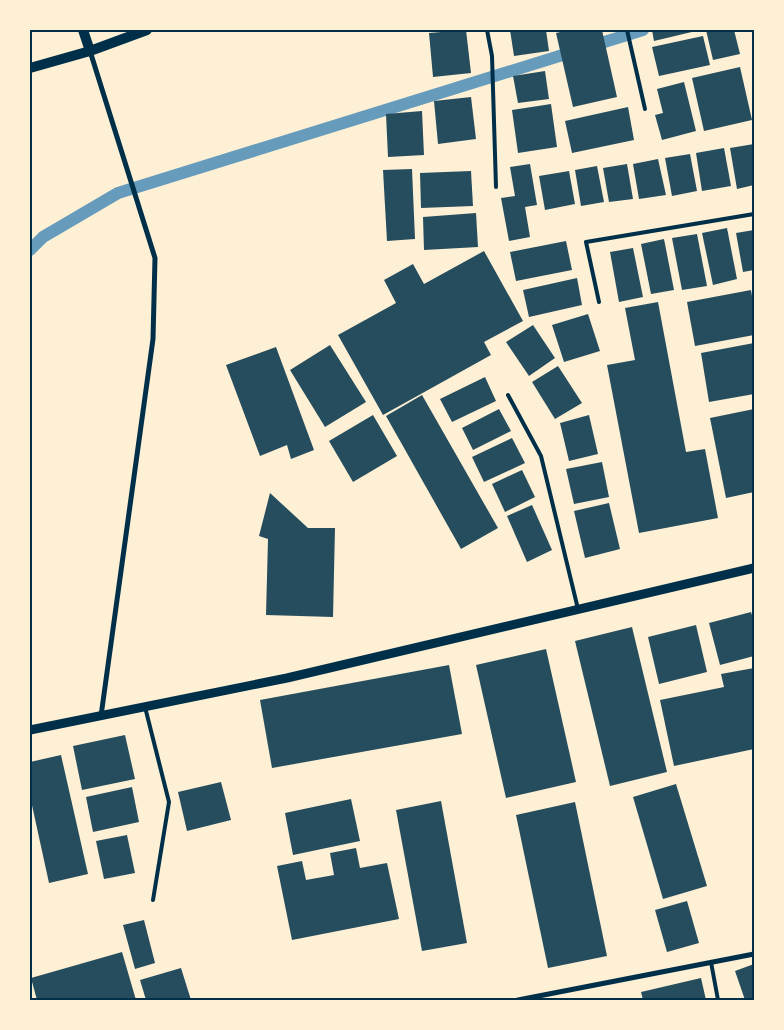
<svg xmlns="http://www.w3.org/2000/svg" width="784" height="1030" font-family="'PT Sans',sans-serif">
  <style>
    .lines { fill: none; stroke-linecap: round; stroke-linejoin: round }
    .stream { stroke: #669bbc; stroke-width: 12 }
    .building { fill: #264d5e }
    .service { stroke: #003049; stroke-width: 4 }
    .minor { stroke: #003049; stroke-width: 5 }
    .tertiary { stroke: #003049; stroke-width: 9 }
    .secondary { stroke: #003049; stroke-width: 10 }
    .neatline { fill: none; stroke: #003049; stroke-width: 2 }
  </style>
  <rect width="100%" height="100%" fill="#fdf0d5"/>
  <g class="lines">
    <!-- stream -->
    <polyline class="stream" points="30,250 43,237 118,193 643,30"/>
  </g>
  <!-- building -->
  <g class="building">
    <polygon points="466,30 471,73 433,77 429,33"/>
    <polygon points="510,30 546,30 549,51 514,56"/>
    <polygon points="569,30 602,30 617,97 573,107 556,33"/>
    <polygon points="652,30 696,30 696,31 654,41"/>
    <polygon points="706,30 734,30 740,54 713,60"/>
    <polygon points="703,36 710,65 659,76 652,47"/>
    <polygon points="740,67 752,120 704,131 692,78"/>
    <polygon points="545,71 549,99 518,103 513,76"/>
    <polygon points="684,82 696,131 662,140 655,115 663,113 657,89"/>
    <polygon points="471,97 476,139 438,144 434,101"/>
    <polygon points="551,104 557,147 518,153 512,110"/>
    <polygon points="628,107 634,140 572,153 565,121"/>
    <polygon points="422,111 424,155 388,157 386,114"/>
    <polygon points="754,144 754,185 737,189 730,148"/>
    <polygon points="724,148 731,186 702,191 696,153"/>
    <polygon points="690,154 697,191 672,196 665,158"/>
    <polygon points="658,159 666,195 639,199 633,164"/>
    <polygon points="530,164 537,205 525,207 530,237 509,241 501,198 515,196 510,167"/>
    <polygon points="627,164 633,199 609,202 603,168"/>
    <polygon points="597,166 604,202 581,206 575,170"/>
    <polygon points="412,169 415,239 387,241 383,170"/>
    <polygon points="471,171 473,206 421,208 420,173"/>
    <polygon points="569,171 575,204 545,210 539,176"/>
    <polygon points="476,213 478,247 424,250 423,217"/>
    <polygon points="727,228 737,279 713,285 702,233"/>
    <polygon points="754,230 754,270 743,272 736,233"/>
    <polygon points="697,234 707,286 682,290 672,238"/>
    <polygon points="664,239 674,290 651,294 641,244"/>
    <polygon points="566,241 572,270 516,281 510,252"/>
    <polygon points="633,248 643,297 619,302 610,252"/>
    <polygon points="484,251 523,321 484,342 491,355 383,415 338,335 396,303 384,280 413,264 424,284"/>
    <polygon points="577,278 582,305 529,317 523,290"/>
    <polygon points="751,290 754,308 754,335 695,346 687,302"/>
    <polygon points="658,302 686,452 705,449 718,518 639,533 607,365 635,360 625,308"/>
    <polygon points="588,314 600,351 564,362 552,325"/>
    <polygon points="533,325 555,358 529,376 506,342"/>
    <polygon points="754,343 754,394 709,402 701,353"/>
    <polygon points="330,345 366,402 325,427 290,370"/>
    <polygon points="276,347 314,450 291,459 287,445 260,456 226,365"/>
    <polygon points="558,366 582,403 555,419 532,382"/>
    <polygon points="485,377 496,401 452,422 440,399"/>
    <polygon points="422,395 498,528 461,549 386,416"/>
    <polygon points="499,409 511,431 473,450 462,428"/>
    <polygon points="754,409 754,492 726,498 710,418"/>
    <polygon points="373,415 397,456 353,482 329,441"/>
    <polygon points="589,415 598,454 569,461 560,423"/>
    <polygon points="512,438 525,463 484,482 472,457"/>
    <polygon points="602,462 609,497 574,504 566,469"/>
    <polygon points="522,470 535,497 505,512 492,484"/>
    <polygon points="270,493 308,528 335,528 333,617 266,615 268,539 259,536"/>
    <polygon points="609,503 620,549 585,558 574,511"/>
    <polygon points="532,505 552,550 527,562 507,516"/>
    <polygon points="751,612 754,622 754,656 720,665 709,623"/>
    <polygon points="696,625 707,672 659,684 648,637"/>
    <polygon points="632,627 667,772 610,786 575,641"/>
    <polygon points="546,649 576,782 506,798 476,665"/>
    <polygon points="449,665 462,734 272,768 260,700"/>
    <polygon points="754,668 754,749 674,766 660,700 724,687 721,674"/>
    <polygon points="125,735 135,779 82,790 73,746"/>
    <polygon points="61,755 88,874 49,883 30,796 30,762"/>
    <polygon points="221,782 231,820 187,831 178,792"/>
    <polygon points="676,784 707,886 663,899 633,797"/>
    <polygon points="132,787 139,822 93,832 86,797"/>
    <polygon points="351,799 360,841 293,855 285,813"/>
    <polygon points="441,801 467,943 422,951 396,810"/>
    <polygon points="575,802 607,956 548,968 516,815"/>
    <polygon points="127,835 135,873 104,879 96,841"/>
    <polygon points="356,848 360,868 387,863 399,919 292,940 277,866 302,861 306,880 334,875 330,853"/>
    <polygon points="687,901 699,943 667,952 655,910"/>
    <polygon points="144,920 155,963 135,969 123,925"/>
    <polygon points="122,952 136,1000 37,1000 31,978"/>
    <polygon points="754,964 754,999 745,1000 735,971"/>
    <polygon points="181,968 191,1000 146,1000 140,980"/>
    <polygon points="701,978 706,1000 643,1000 641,992"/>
  </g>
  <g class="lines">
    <!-- service -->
    <g class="service">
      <polyline points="487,30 492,56 496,187"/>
      <polyline points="627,30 645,109"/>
      <polyline points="599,302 586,242 754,214"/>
      <polyline points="508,395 541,456 578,609"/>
      <polyline points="145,707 169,802 153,900"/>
      <polyline points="711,962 718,1000"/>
    </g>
    <!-- minor -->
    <g class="minor">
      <polyline points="90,51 155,258 153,339 101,716"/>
      <polyline points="518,1000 754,954"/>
    </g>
    <!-- tertiary -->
    <polyline class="tertiary" points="30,730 287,678 754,568"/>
    <!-- secondary -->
    <g class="secondary">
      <polyline points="83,30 90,51"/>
      <polyline points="30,68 90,51 147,30"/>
    </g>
  </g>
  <!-- border -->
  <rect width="784" height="1030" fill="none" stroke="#fdf0d5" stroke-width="62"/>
  <rect x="31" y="31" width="722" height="968" class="neatline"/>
</svg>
